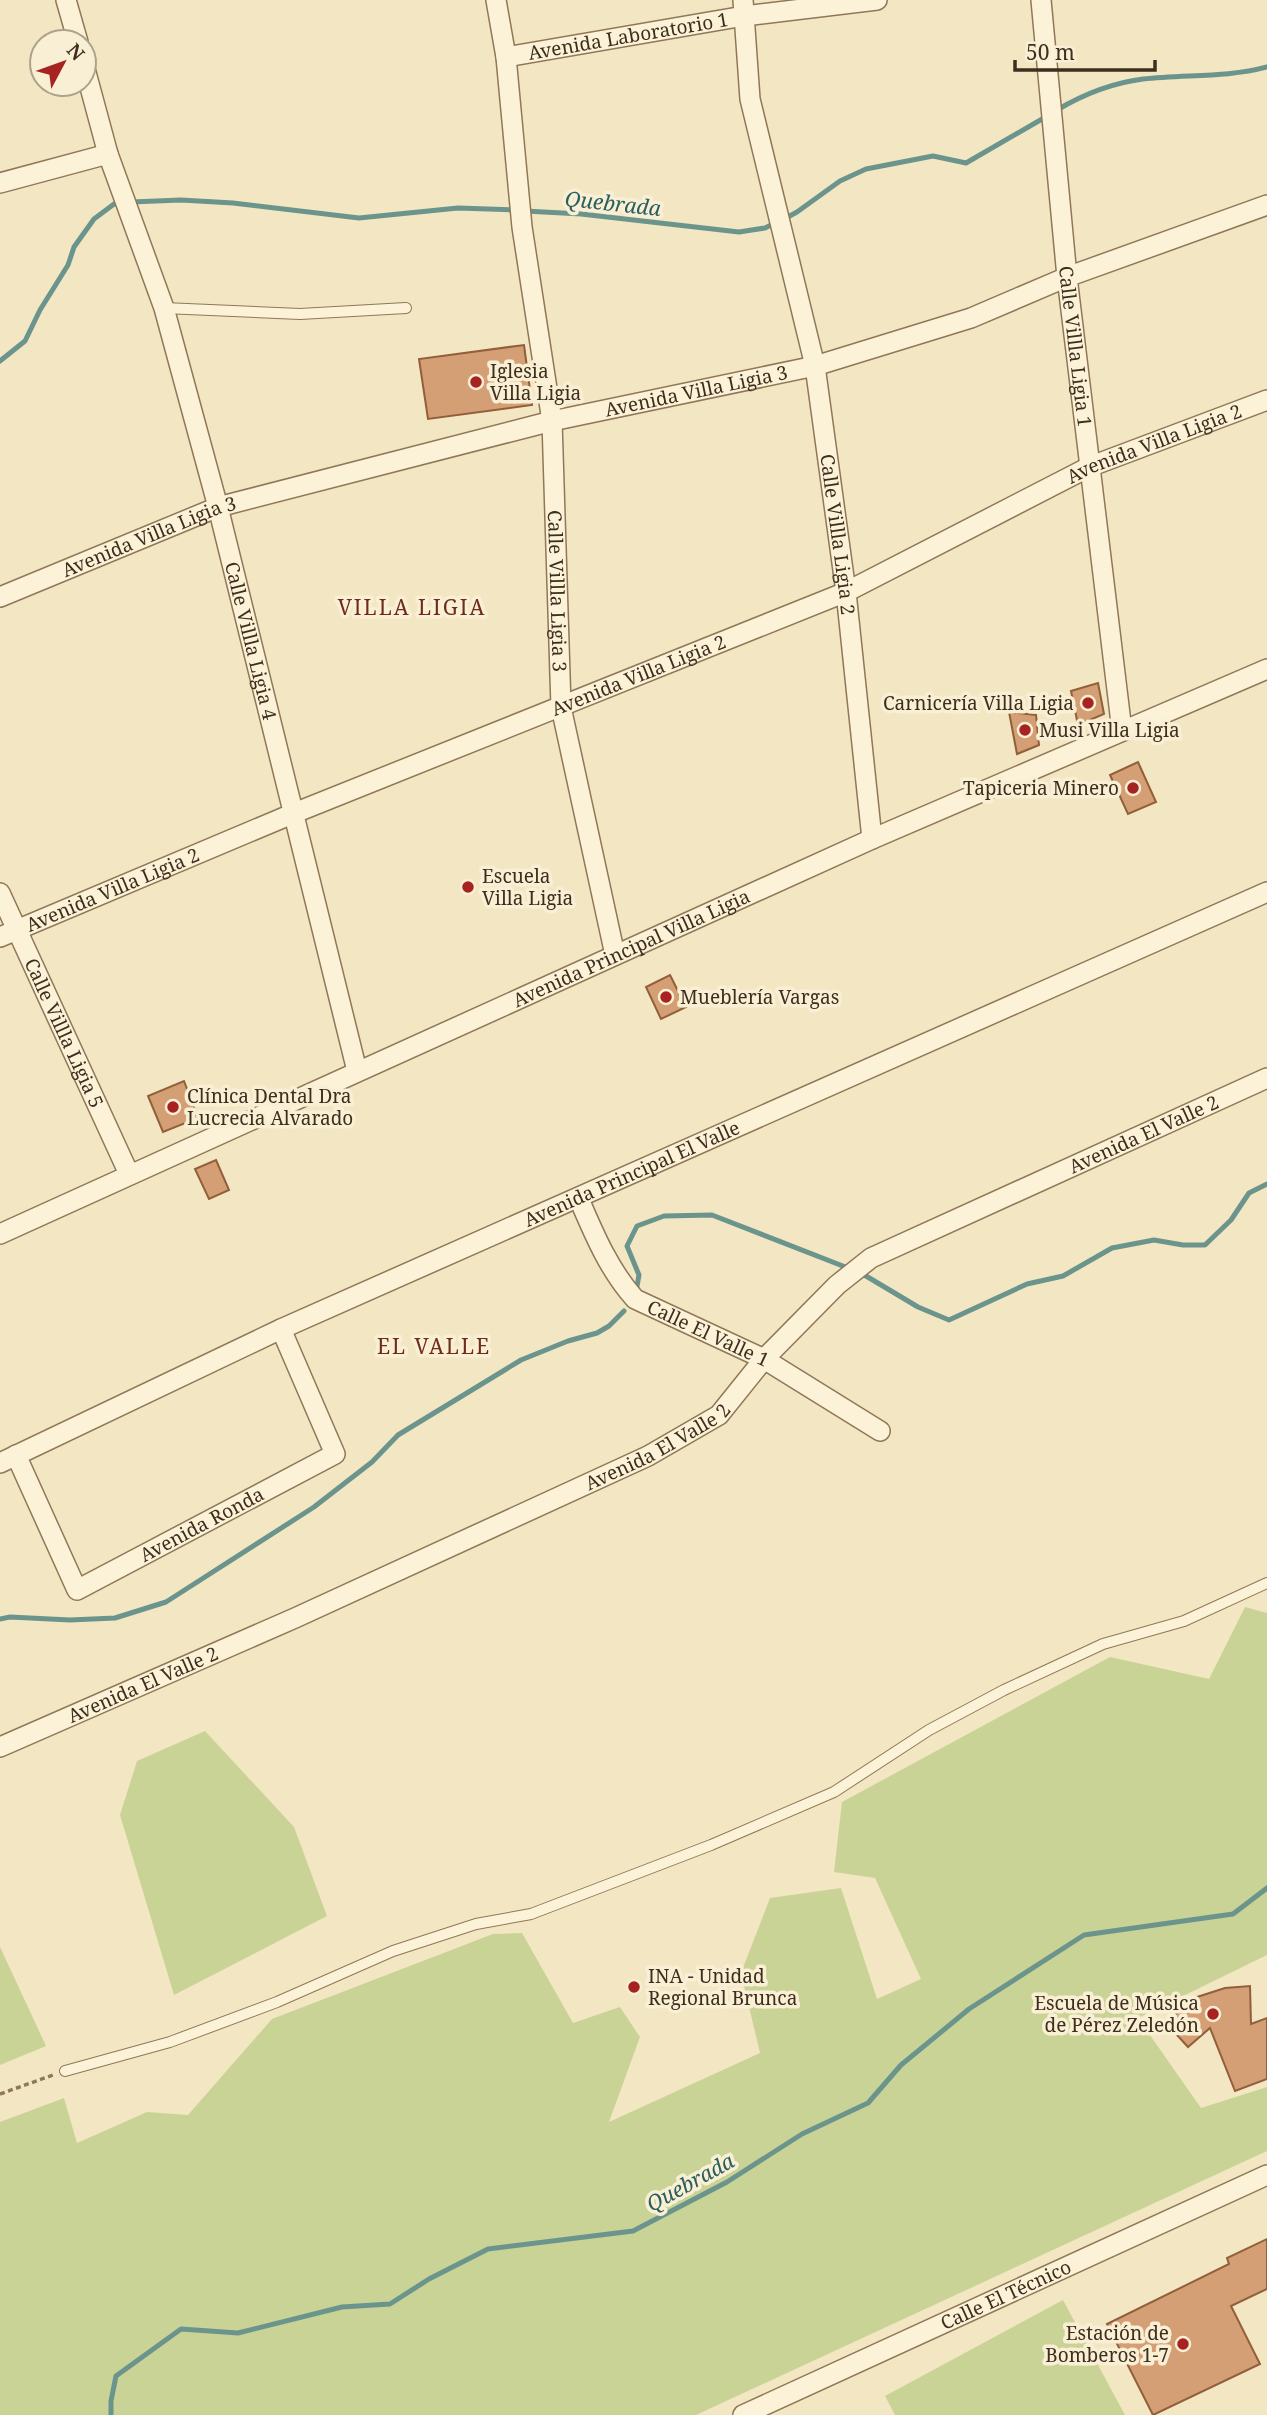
<svg xmlns="http://www.w3.org/2000/svg" width="1267" height="2415" font-family="'Noto Serif',serif">
  <style>
    .green { fill: #cad396 }
    .lines { fill: none; stroke-linecap: round; stroke-linejoin: round }
    .stream { stroke: #6b958c; stroke-width: 5 }
    .building { fill: #d59f75; stroke: #925f3b; stroke-width: 2 }
    .service-casing { stroke: #907757; stroke-width: 12 }
    .minor-casing { stroke: #907757; stroke-width: 22 }
    .path { stroke: #907757; stroke-width: 3.5; stroke-dasharray: 5 3.5; stroke-linecap: butt }
    .service { stroke: #fcf2d8; stroke-width: 10 }
    .minor { stroke: #fcf2d8; stroke-width: 19 }
    .poi-dot { fill: #a62321; stroke: #f9efd4; stroke-width: 2.5 }
    .labels { text-anchor: middle; dominant-baseline: central; stroke-width: 7; stroke-linejoin: round; paint-order: stroke }
    .street-label { font-size: 19px; fill: #3e2e1d; stroke: #f9efd4 }
    .poi-label { font-size: 19px; fill: #3e2e1d; stroke: #f9efd4; text-anchor: start }
    .water-label { font-size: 21px; font-style: italic; fill: #2b5f5d; stroke: #f9efd4 }
    .neighbourhood-label { font-size: 21px; letter-spacing: 2px; fill: #702c18; stroke: #f9efd4 }
  </style>
  <rect width="100%" height="100%" fill="#f3e6c3"/>
  <!-- green -->
  <g class="green">
    <polygon points="1245,1607 1267,1613 1267,1955 1138,2018 1201,2108 1267,2087 1267,2151 696,2415 0,2415 0,2122 64,2098 77,2143 147,2112 188,2115 272,2019 493,1934 522,1933 573,2023 620,2007 640,2037 609,2122 760,2053 741,1973 770,1898 841,1888 877,1999 921,1979 875,1878 834,1872 842,1802 1110,1657 1209,1679"/>
    <polygon points="205,1731 294,1827 327,1916 174,1995 120,1815 137,1761"/>
    <polygon points="0,1947 46,2046 0,2065"/>
    <polygon points="1063,2300 1125,2415 895,2415 885,2396"/>
  </g>
  <g class="lines">
    <!-- stream -->
    <g class="stream">
      <path d="M 1057,110 C 1084,94 1111,83 1143,79 C 1184,74 1226,78 1267,67"/>
      <polyline points="131,202 181,200 233,203 359,218 458,208 515,210"/>
      <polyline points="525,211 581,214 739,232 765,228 775,223"/>
      <polyline points="784,219 797,212 840,181 866,169 933,156 966,163 1049,115"/>
      <polyline points="0,361 25,341 40,310 68,265 74,247 94,219 114,204 121,203"/>
      <polyline points="861,1273 918,1307 949,1320 1027,1284 1063,1276 1112,1248 1154,1240 1183,1245 1205,1245 1231,1220 1249,1193 1267,1184"/>
      <polyline points="636,1292 639,1275 627,1246 637,1226 664,1216 712,1215 848,1268"/>
      <polyline points="0,1619 10,1617 70,1620 115,1618 166,1602 314,1507 372,1462 398,1435 521,1360 568,1341 597,1333 609,1326 624,1311"/>
      <polyline points="111,2415 111,2401 116,2376 181,2329 238,2333 342,2307 390,2304 429,2279 488,2249 633,2231 727,2182 802,2134 868,2103 901,2065 969,2009 1084,1935 1233,1914 1267,1888"/>
    </g>
  </g>
  <!-- building -->
  <g class="building">
    <polygon points="524,345 532,405 428,419 419,359"/>
    <polygon points="1098,683 1104,714 1078,725 1071,691"/>
    <polygon points="1009,712 1036,715 1039,745 1017,754"/>
    <polygon points="1138,762 1156,802 1128,814 1110,775"/>
    <polygon points="670,975 686,1007 661,1019 646,987"/>
    <polygon points="184,1081 198,1118 163,1132 148,1096"/>
    <polygon points="216,1160 229,1190 209,1199 195,1169"/>
    <polygon points="1250,1986 1251,2024 1267,2018 1267,2079 1235,2091 1210,2028 1188,2047 1166,2023 1194,1998 1225,1988"/>
    <polygon points="1267,2239 1267,2289 1231,2306 1260,2364 1153,2415 1107,2324 1229,2264 1227,2258"/>
  </g>
  <g class="lines">
    <defs>
      <g id="service">
        <polyline points="164,308 300,314 406,308"/>
        <polyline points="65,2071 170,2042 277,2002 393,1951 476,1924 531,1914 711,1845 834,1792 929,1730 1004,1690 1103,1644 1184,1621 1267,1583"/>
      </g>
      <g id="minor">
        <polyline points="66,0 78,42"/>
        <path id="s1" d="M 496,0 L 506,57 L 522,227 L 552,421 L 561,707 L 615,955"/>
        <path id="s2" d="M 743,0 L 750,99 L 815,366 L 846,592 L 872,839"/>
        <path id="s3" d="M 1041,0 L 1067,277 L 1122,731"/>
        <path id="s4" d="M 506,57 L 744,16 L 877,0"/>
        <path id="s5" d="M 84,65 L 108,154 L 164,308 L 218,507 L 357,1071"/>
        <polyline points="0,183 108,154"/>
        <path id="s6" d="M 0,597 L 218,507 L 552,421 L 815,366 L 971,318 L 1067,277 L 1267,205"/>
        <path id="s7" d="M 0,893 L 129,1174"/>
        <path id="s8" d="M 0,937 L 292,814 L 846,592 L 1089,467 L 1267,400"/>
        <path id="s9" d="M 579,1199 C 594,1234 609,1270 635,1299 L 764,1359 L 880,1431"/>
        <path id="s10" d="M 0,1234 L 872,839 L 1267,669"/>
        <path id="s11" d="M 16,1455 L 77,1590 L 335,1454 L 281,1329"/>
        <path id="s12" d="M 0,1463 L 281,1329 L 1267,892"/>
        <path id="s13" d="M 0,1747 L 295,1618 L 648,1456 L 719,1415 L 764,1359 L 837,1285 L 871,1258 L 1267,1078"/>
        <path id="s14" d="M 743,2415 L 1267,2175"/>
      </g>
    </defs>
    <!-- service casing -->
    <use href="#service" class="service-casing"/>
    <!-- minor casing -->
    <use href="#minor" class="minor-casing"/>
    <!-- path -->
    <polyline class="path" points="0,2094 53,2075"/>
    <!-- service -->
    <use href="#service" class="service"/>
    <!-- minor -->
    <use href="#minor" class="minor"/>
  </g>
  <!-- markers -->
  <g class="poi-dot">
    <circle cx="476" cy="382" r="7"/>
    <circle cx="1088" cy="703" r="7"/>
    <circle cx="1025" cy="730" r="7"/>
    <circle cx="1133" cy="788" r="7"/>
    <circle cx="468" cy="887" r="7"/>
    <circle cx="666" cy="997" r="7"/>
    <circle cx="173" cy="1107" r="7"/>
    <circle cx="634" cy="1987" r="7"/>
    <circle cx="1213" cy="2014" r="7"/>
    <circle cx="1183" cy="2344" r="7"/>
  </g>
  <g class="labels">
    <!-- street labels -->
    <g class="street-label">
      <text stroke="none"><textPath href="#s4" startOffset="124">Avenida Laboratorio 1</textPath></text>
      <text stroke="none"><textPath href="#s3" startOffset="348">Calle Villla Ligia 1</textPath></text>
      <text stroke="none"><textPath href="#s6" startOffset="728">Avenida Villa Ligia 3</textPath></text>
      <text stroke="none"><textPath href="#s8" startOffset="1256">Avenida Villa Ligia 2</textPath></text>
      <text stroke="none"><textPath href="#s2" startOffset="544">Calle Villla Ligia 2</textPath></text>
      <text stroke="none"><textPath href="#s6" startOffset="161">Avenida Villa Ligia 3</textPath></text>
      <text stroke="none"><textPath href="#s1" startOffset="595">Calle Villla Ligia 3</textPath></text>
      <text stroke="none"><textPath href="#s5" startOffset="600">Calle Villla Ligia 4</textPath></text>
      <text stroke="none"><textPath href="#s8" startOffset="690">Avenida Villa Ligia 2</textPath></text>
      <text stroke="none"><textPath href="#s8" startOffset="122">Avenida Villa Ligia 2</textPath></text>
      <text stroke="none"><textPath href="#s10" startOffset="693">Avenida Principal Villa Ligia</textPath></text>
      <text stroke="none"><textPath href="#s7" startOffset="154">Calle Villla Ligia 5</textPath></text>
      <text stroke="none"><textPath href="#s13" startOffset="1311">Avenida El Valle 2</textPath></text>
      <text stroke="none"><textPath href="#s12" startOffset="695">Avenida Principal El Valle</textPath></text>
      <text stroke="none"><textPath href="#s9" startOffset="196">Calle El Valle 1</textPath></text>
      <text stroke="none"><textPath href="#s13" startOffset="723">Avenida El Valle 2</textPath></text>
      <text stroke="none"><textPath href="#s11" startOffset="289">Avenida Ronda</textPath></text>
      <text stroke="none"><textPath href="#s13" startOffset="156">Avenida El Valle 2</textPath></text>
      <text stroke="none"><textPath href="#s14" startOffset="289">Calle El Técnico</textPath></text>
    </g>
    <!-- poi labels -->
    <g class="poi-label">
      <text x="490" y="371">Iglesia<tspan x="490" dy="22">Villa Ligia</tspan></text>
      <text x="1074" y="703" text-anchor="end">Carnicería Villa Ligia</text>
      <text x="1039" y="730">Musi Villa Ligia</text>
      <text x="1119" y="788" text-anchor="end">Tapiceria Minero</text>
      <text x="482" y="876">Escuela<tspan x="482" dy="22">Villa Ligia</tspan></text>
      <text x="680" y="997">Mueblería Vargas</text>
      <text x="187" y="1096">Clínica Dental Dra<tspan x="187" dy="22">Lucrecia Alvarado</tspan></text>
      <text x="648" y="1976">INA - Unidad<tspan x="648" dy="22">Regional Brunca</tspan></text>
      <text x="1199" y="2003" text-anchor="end">Escuela de Música<tspan x="1199" dy="22">de Pérez Zeledón</tspan></text>
      <text x="1169" y="2333" text-anchor="end">Estación de<tspan x="1169" dy="22">Bomberos 1-7</tspan></text>
    </g>
    <!-- water labels -->
    <g class="water-label">
      <text transform="translate(613 203) rotate(6)">Quebrada</text>
      <text transform="translate(690 2182) rotate(-29)">Quebrada</text>
    </g>
    <!-- neighbourhood labels -->
    <g class="neighbourhood-label">
      <text x="412" y="607">VILLA LIGIA</text>
      <text x="434" y="1346">EL VALLE</text>
    </g>
  </g>
  <!-- north arrow -->
  <g transform="translate(63 63) rotate(49)"><circle r="33" fill="#f9efd4" stroke="#aea28b" stroke-width="2"/>
  <path d="M0-5L12 26L0 18L-12 26Z" fill="#a62321"/>
  <text y="-10" font-size="19" font-weight="bold" text-anchor="middle" fill="#3e2e1d">N</text>
  </g>
  <!-- scale -->
  <path d="M1015 60v10h140v-10" fill="none" stroke="#3e2e1d" stroke-width="3.5"/>
  <text x="1026" y="60" font-size="21" fill="#3e2e1d" stroke="#f9efd4" stroke-width="5" paint-order="stroke">50 m</text>
</svg>
